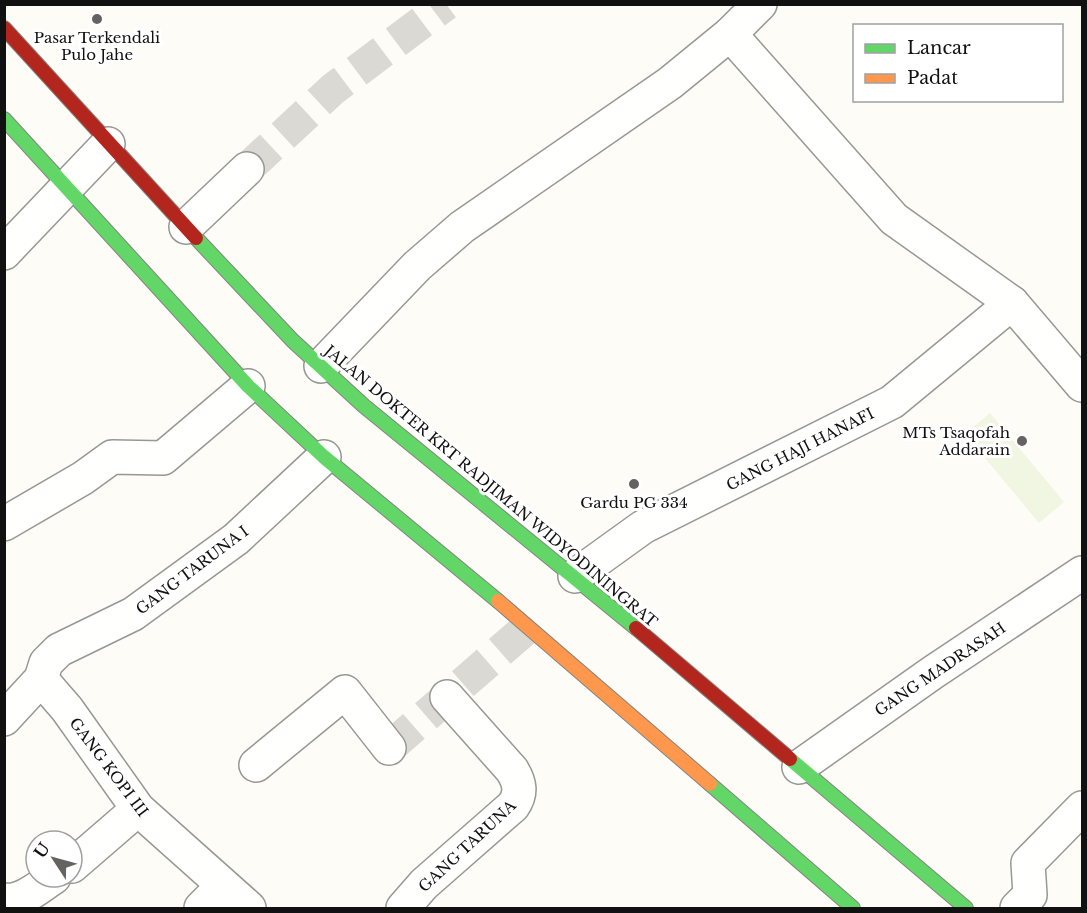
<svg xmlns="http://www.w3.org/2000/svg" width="1087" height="913" font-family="'Libre Baskerville',serif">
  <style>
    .pitch { fill: #f0f6e1 }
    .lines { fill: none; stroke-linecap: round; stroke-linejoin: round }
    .street-tunnel { stroke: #dad9d4; stroke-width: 33; stroke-dasharray: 33 16; stroke-linecap: butt }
    .street-casing { stroke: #979795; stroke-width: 36 }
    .fast-casing { stroke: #858482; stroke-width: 16 }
    .slow-casing { stroke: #858482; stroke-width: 16 }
    .jam-casing { stroke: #858482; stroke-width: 16 }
    .street { stroke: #fffffe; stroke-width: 33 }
    .fast { stroke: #63d668; stroke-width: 14 }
    .slow { stroke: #ff974d; stroke-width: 14 }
    .jam { stroke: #b3261e; stroke-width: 14 }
    .poi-dot { fill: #646362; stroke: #fff; stroke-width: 2 }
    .labels { text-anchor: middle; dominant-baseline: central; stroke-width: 6; stroke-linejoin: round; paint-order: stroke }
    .poi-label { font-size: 15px; fill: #111; stroke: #fff }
    .street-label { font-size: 15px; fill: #111; stroke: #fff }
  </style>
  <rect width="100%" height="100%" fill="#fdfcf7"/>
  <!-- pitch -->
  <polygon class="pitch" points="990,413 1064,502 1039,523 965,434"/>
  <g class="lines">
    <!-- street-tunnel -->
    <g class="street-tunnel">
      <polyline points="247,169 333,89 446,4"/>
      <polyline points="389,748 529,626"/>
    </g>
    <defs>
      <g id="street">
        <polyline points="730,34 894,219 1012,303 1082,385"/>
        <polyline points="186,227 247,169"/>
        <polyline points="4,253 108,144"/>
        <polyline points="321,366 417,266 462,227 670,83 730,34 760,4"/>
        <polyline points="4,524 83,478 112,457 163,458 248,386"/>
        <polyline points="575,576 643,527 892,402 1012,303"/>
        <polyline points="4,719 41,679"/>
        <polyline points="256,765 345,692 389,748"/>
        <polyline points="799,767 932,673 1082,573"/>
        <polyline points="72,866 138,809"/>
        <path d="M 4,900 C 22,903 40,886 54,877"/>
        <polyline points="201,908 222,887"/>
        <polyline points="249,908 138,809 67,709 41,679 46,663 59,650 133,614 236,539 324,457"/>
        <path d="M 403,908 L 424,884 L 513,806 C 522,793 520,783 512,770 L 447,697"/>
        <polyline points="1017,908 1030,895 1028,863 1082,808"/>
      </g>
      <g id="fast">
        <polyline points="4,119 248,386 324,457 498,601"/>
        <polyline points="196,238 293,341 364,406 636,628"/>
        <polyline points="790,759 966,908"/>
        <polyline points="710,784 853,908"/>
      </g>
      <polyline id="slow" points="498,601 710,784"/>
      <g id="jam">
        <polyline points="4,28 196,238"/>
        <polyline points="636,628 790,759"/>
      </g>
    </defs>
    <!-- street casing -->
    <use href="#street" class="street-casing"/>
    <!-- fast casing -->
    <use href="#fast" class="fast-casing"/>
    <!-- slow casing -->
    <use href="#slow" class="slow-casing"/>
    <!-- jam casing -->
    <use href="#jam" class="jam-casing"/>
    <!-- street -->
    <use href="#street" class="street"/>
    <!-- fast -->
    <use href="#fast" class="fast"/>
    <!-- slow -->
    <use href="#slow" class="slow"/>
    <!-- jam -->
    <use href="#jam" class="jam"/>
  </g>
  <!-- markers -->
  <g class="poi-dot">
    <circle cx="97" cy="19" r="6"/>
    <circle cx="1022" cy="441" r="6"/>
    <circle cx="634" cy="484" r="6"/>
  </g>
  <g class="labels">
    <!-- poi labels -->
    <g class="poi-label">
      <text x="97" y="37">Pasar Terkendali<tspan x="97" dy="17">Pulo Jahe</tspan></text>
      <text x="1010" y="432" text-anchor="end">MTs Tsaqofah<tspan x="1010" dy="17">Addarain</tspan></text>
      <text x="634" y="502">Gardu PG 334</text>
    </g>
    <!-- street labels -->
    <g class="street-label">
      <text transform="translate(800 449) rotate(-27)">GANG HAJI HANAFI</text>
      <text transform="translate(491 486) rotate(40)">JALAN DOKTER KRT RADJIMAN WIDYODININGRAT</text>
      <text transform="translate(192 570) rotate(-37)">GANG TARUNA I</text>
      <text transform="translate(940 669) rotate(-34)">GANG MADRASAH</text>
      <text transform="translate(109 767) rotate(53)">GANG KOPI III</text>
      <text transform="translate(467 846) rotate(-43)">GANG TARUNA</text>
    </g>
  </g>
  <!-- border -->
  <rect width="1087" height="913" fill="none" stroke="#111111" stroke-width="12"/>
  <!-- legend -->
  <rect x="853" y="24" width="210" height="78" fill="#ffffff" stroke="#a0a0a0" stroke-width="1.5"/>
  <rect x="865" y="44" width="30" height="9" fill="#63d668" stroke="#a0a0a0" stroke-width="1.5"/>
  <text x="907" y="54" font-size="18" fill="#111111">Lancar</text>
  <rect x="865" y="74" width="30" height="9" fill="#ff974d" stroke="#a0a0a0" stroke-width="1.5"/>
  <text x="907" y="84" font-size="18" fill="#111111">Padat</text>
  <!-- north arrow -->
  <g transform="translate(54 859) rotate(306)"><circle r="28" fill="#ffffff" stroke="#a0a0a0" stroke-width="1.5"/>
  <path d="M0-4.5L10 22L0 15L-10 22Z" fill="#646362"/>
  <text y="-9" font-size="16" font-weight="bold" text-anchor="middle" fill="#111111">U</text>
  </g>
</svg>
